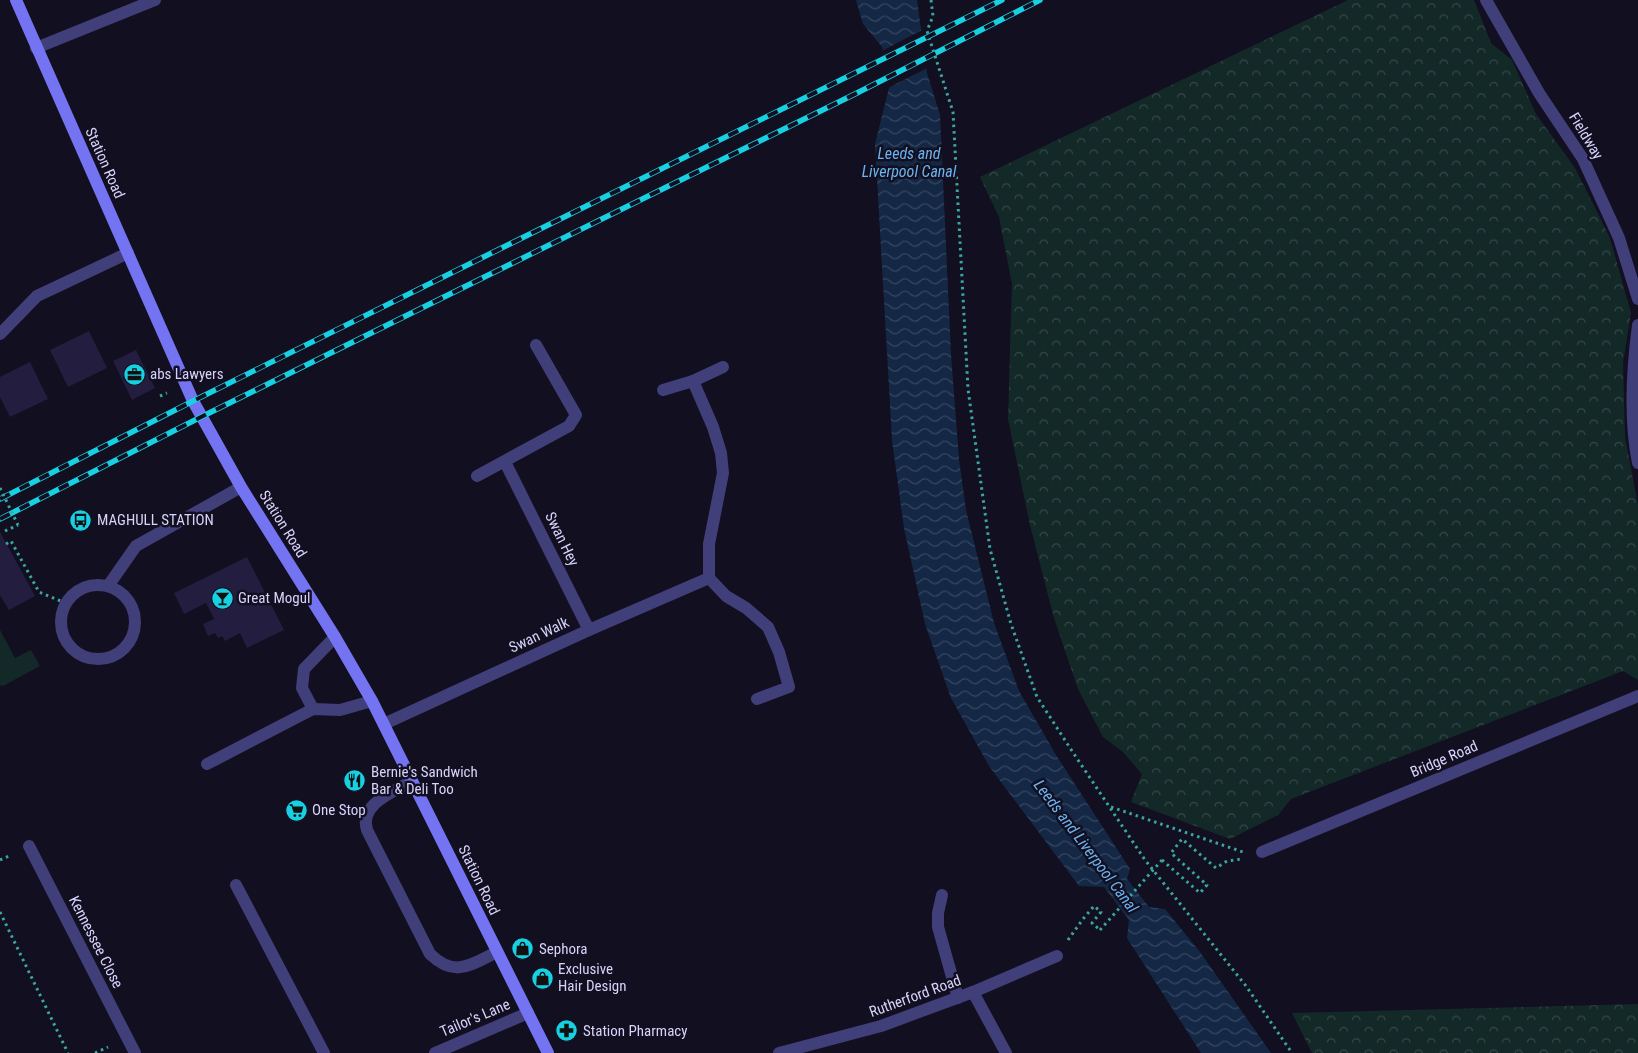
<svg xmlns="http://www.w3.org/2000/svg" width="1638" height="1053" font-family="'Roboto Condensed',sans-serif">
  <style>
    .grass { fill: #132928 }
    .forest { fill: url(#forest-crowns) }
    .water { fill: url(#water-waves) }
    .pier { fill: #120f20 }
    .building { fill: #231d3f }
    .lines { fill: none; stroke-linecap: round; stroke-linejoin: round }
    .path { stroke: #3aa79f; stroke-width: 3; stroke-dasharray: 2.5 4; stroke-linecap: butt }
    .lane { stroke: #403f7a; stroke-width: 12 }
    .street { stroke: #403f7a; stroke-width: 12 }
    .secondary { stroke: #7473f1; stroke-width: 12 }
    .rail-casing { stroke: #17d1e3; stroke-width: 5.5 }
    .rail { stroke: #120f20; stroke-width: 4; stroke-dasharray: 11; stroke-linecap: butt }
    .path-bridge { stroke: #3aa79f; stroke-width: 3; stroke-dasharray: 2.5 4; stroke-linecap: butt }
    .labels { text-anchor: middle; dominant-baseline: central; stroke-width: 5; stroke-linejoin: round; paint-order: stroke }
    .street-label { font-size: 15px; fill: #d7d3fb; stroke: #120f20 }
    .poi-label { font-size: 15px; fill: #d7d3fb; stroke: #120f20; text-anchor: start }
    .water-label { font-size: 16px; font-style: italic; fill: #6bb4f0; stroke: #120f20 }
  </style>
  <defs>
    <pattern id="forest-crowns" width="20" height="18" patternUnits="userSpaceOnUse" patternTransform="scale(1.25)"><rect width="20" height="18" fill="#132928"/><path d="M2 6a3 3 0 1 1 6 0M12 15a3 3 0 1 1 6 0" fill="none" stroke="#354748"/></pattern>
    <pattern id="water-waves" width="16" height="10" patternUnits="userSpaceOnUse" patternTransform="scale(1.25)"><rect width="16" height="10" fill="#142845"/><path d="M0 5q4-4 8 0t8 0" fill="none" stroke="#354661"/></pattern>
  </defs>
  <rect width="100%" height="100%" fill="#120f20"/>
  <!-- grass -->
  <polygon class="grass" points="0,630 15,658 31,650 40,666 3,686 0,685"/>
  <!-- forest -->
  <g class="forest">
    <polygon points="1348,0 1474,0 1491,43 1512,60 1536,114 1575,168 1610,238 1631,313 1623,363 1625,437 1638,505 1638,680 1623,671 1291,799 1278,815 1230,839 1131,802 1142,774 1123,752 1103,737 1078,689 1054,618 1030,525 1008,419 1012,284 999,217 980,177"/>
    <polygon points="1638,1004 1638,1053 1312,1053 1292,1013"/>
  </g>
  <!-- water -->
  <polygon class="water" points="856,0 917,0 927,73 940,115 951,355 959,459 966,510 994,623 1019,691 1056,755 1130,869 1127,879 1149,907 1165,909 1200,952 1271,1053 1201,1053 1127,938 1129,920 1104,887 1079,886 989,766 951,698 925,624 904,528 892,440 875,144 889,88 882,47 863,24"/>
  <!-- pier -->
  <polygon class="pier" points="924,29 929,67 886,89 880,52"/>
  <!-- building -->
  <g class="building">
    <polygon points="89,331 107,368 68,387 50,350"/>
    <polygon points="136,350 155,388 132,400 113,361"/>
    <polygon points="30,362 48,399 10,417 0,397 0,377"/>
    <polygon points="0,532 35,596 9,610 0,595"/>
    <polygon points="247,557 284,630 247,648 240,633 225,641 222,636 218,638 215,633 208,636 203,624 214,619 206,603 184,614 174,593"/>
  </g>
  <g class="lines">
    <!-- path -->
    <g class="path">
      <polyline points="931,0 933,16 927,31 953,112 968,389 990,549 1011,624 1037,697 1072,751 1145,860 1246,986 1292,1053"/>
      <polyline points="160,396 167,393"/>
      <polyline points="5,531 18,525"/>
      <polyline points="6,544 11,541 39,592 65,603"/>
      <polyline points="1111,807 1243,852"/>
      <polyline points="0,860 11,855"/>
      <polyline points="1162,860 1200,893 1207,885 1171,853 1182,839 1216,868 1227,861 1242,859"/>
      <polyline points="0,912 68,1053"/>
      <polyline points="1068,940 1083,919 1094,906 1101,912 1092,923 1100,930"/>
      <polyline points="95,1053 108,1047"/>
    </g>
    <!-- lane -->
    <g class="lane">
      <circle cx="98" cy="622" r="37"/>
      <polyline points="108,586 136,546 241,487"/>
      <polyline points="313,709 302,688 304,669 335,637"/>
      <polyline points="207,764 313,709 340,710 372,701"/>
      <path d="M 412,781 C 393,792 359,804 367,830 L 430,954 C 455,978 470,965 497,952"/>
      <polyline points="236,885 324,1053"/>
      <polyline points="942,895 938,913 938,927 958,998"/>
    </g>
    <!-- street -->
    <g class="street">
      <polyline points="1486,0 1539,93 1583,159 1619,238 1638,299"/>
      <polyline points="36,48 155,0"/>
      <path d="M 1638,325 C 1632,370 1629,418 1638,463"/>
      <polyline points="0,334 37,296 128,253"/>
      <polyline points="693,381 713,427 721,453 723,473 709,544 709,578 726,596 746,608 768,627 779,652 789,687 757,699"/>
      <polyline points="663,390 693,381 723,367"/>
      <polyline points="505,462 589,630"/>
      <polyline points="477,476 569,426 576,415 536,345"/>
      <polyline points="384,724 589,630 709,578"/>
      <polyline points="29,846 135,1053"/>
      <polyline points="1262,852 1638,696"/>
      <polyline points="973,992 1006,1053"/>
      <polyline points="435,1053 528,1013"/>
      <polyline points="779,1053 881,1026 973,992 1057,956"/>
    </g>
    <!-- secondary -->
    <polyline class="secondary" points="16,0 193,401 241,487 335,637 372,701 548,1053"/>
    <defs>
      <g id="rail">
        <polyline points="0,499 193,401 1002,0"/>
        <polyline points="0,519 201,417 857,93 1040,0"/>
      </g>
    </defs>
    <!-- rail casing -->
    <use href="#rail" class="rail-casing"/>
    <!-- rail -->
    <use href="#rail" class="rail"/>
    <!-- path-bridge -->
    <g class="path-bridge">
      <polyline points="0,488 18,525"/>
      <polyline points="1100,930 1162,860"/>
    </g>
  </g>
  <!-- icons -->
  <defs>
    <symbol id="office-disc" viewBox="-11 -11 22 22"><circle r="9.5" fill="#17d1e3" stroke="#120f20"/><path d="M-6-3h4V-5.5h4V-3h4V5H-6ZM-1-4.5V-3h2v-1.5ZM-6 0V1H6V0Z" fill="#111"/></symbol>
    <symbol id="bus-disc" viewBox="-11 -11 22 22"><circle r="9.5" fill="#17d1e3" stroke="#120f20"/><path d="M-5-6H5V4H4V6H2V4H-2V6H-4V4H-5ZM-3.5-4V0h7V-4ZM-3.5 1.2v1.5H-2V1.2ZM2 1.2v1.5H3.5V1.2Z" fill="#111"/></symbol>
    <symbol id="bar-disc" viewBox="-11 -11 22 22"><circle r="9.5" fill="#17d1e3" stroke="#120f20"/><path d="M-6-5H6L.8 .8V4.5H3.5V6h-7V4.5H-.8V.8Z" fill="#111"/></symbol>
    <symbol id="restaurant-disc" viewBox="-11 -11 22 22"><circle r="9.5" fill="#17d1e3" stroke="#120f20"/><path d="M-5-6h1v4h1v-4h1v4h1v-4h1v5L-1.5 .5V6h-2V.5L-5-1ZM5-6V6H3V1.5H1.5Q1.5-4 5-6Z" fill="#111"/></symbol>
    <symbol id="supermarket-disc" viewBox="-11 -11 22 22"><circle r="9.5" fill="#17d1e3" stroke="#120f20"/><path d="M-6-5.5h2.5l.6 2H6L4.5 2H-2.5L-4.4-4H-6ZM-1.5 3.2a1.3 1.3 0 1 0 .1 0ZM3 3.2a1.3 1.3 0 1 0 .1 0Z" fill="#111"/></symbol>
    <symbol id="shop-disc" viewBox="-11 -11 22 22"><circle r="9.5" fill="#17d1e3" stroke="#120f20"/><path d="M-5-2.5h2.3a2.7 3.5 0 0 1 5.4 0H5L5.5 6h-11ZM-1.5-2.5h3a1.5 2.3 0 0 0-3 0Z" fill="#111"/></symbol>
    <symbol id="pharmacy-disc" viewBox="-11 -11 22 22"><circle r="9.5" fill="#17d1e3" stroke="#120f20"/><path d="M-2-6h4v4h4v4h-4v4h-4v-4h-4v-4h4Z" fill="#111"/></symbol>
  </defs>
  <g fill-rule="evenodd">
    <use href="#office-disc" x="122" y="362" width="25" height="25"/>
    <use href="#bus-disc" x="68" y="508" width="25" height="25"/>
    <use href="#bar-disc" x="210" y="586" width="25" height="25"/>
    <use href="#restaurant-disc" x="342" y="768" width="25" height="25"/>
    <use href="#supermarket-disc" x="284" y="798" width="25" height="25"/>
    <use href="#shop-disc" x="510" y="936" width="25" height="25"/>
    <use href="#shop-disc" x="530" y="966" width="25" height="25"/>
    <use href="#pharmacy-disc" x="554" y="1018" width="25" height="25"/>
  </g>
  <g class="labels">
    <!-- street labels -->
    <g class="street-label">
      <text transform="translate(1586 136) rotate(59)">Fieldway</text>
      <text transform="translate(105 163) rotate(66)">Station Road</text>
      <text transform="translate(283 524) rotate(58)">Station Road</text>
      <text transform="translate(562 539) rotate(64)">Swan Hey</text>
      <text transform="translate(539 635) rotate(-25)">Swan Walk</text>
      <text transform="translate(1444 759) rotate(-23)">Bridge Road</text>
      <text transform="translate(479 880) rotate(64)">Station Road</text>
      <text transform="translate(96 942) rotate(63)">Kennessee Close</text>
      <text transform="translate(915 996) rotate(-20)">Rutherford Road</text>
      <text transform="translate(475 1018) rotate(-23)">Tailor's Lane</text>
    </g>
    <!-- poi labels -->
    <g class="poi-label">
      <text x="150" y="374">abs Lawyers</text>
      <text x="97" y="520">MAGHULL STATION</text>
      <text x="238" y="598">Great Mogul</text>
      <text x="371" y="772">Bernie's Sandwich<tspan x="371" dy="17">Bar &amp; Deli Too</tspan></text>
      <text x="312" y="810">One Stop</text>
      <text x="539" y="949">Sephora</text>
      <text x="558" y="969">Exclusive<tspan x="558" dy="17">Hair Design</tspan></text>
      <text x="583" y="1031">Station Pharmacy</text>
    </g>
    <!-- water labels -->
    <g class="water-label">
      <text x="909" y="153">Leeds and<tspan x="909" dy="18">Liverpool Canal</tspan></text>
      <text transform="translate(1086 846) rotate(53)">Leeds and Liverpool Canal</text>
    </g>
  </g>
</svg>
